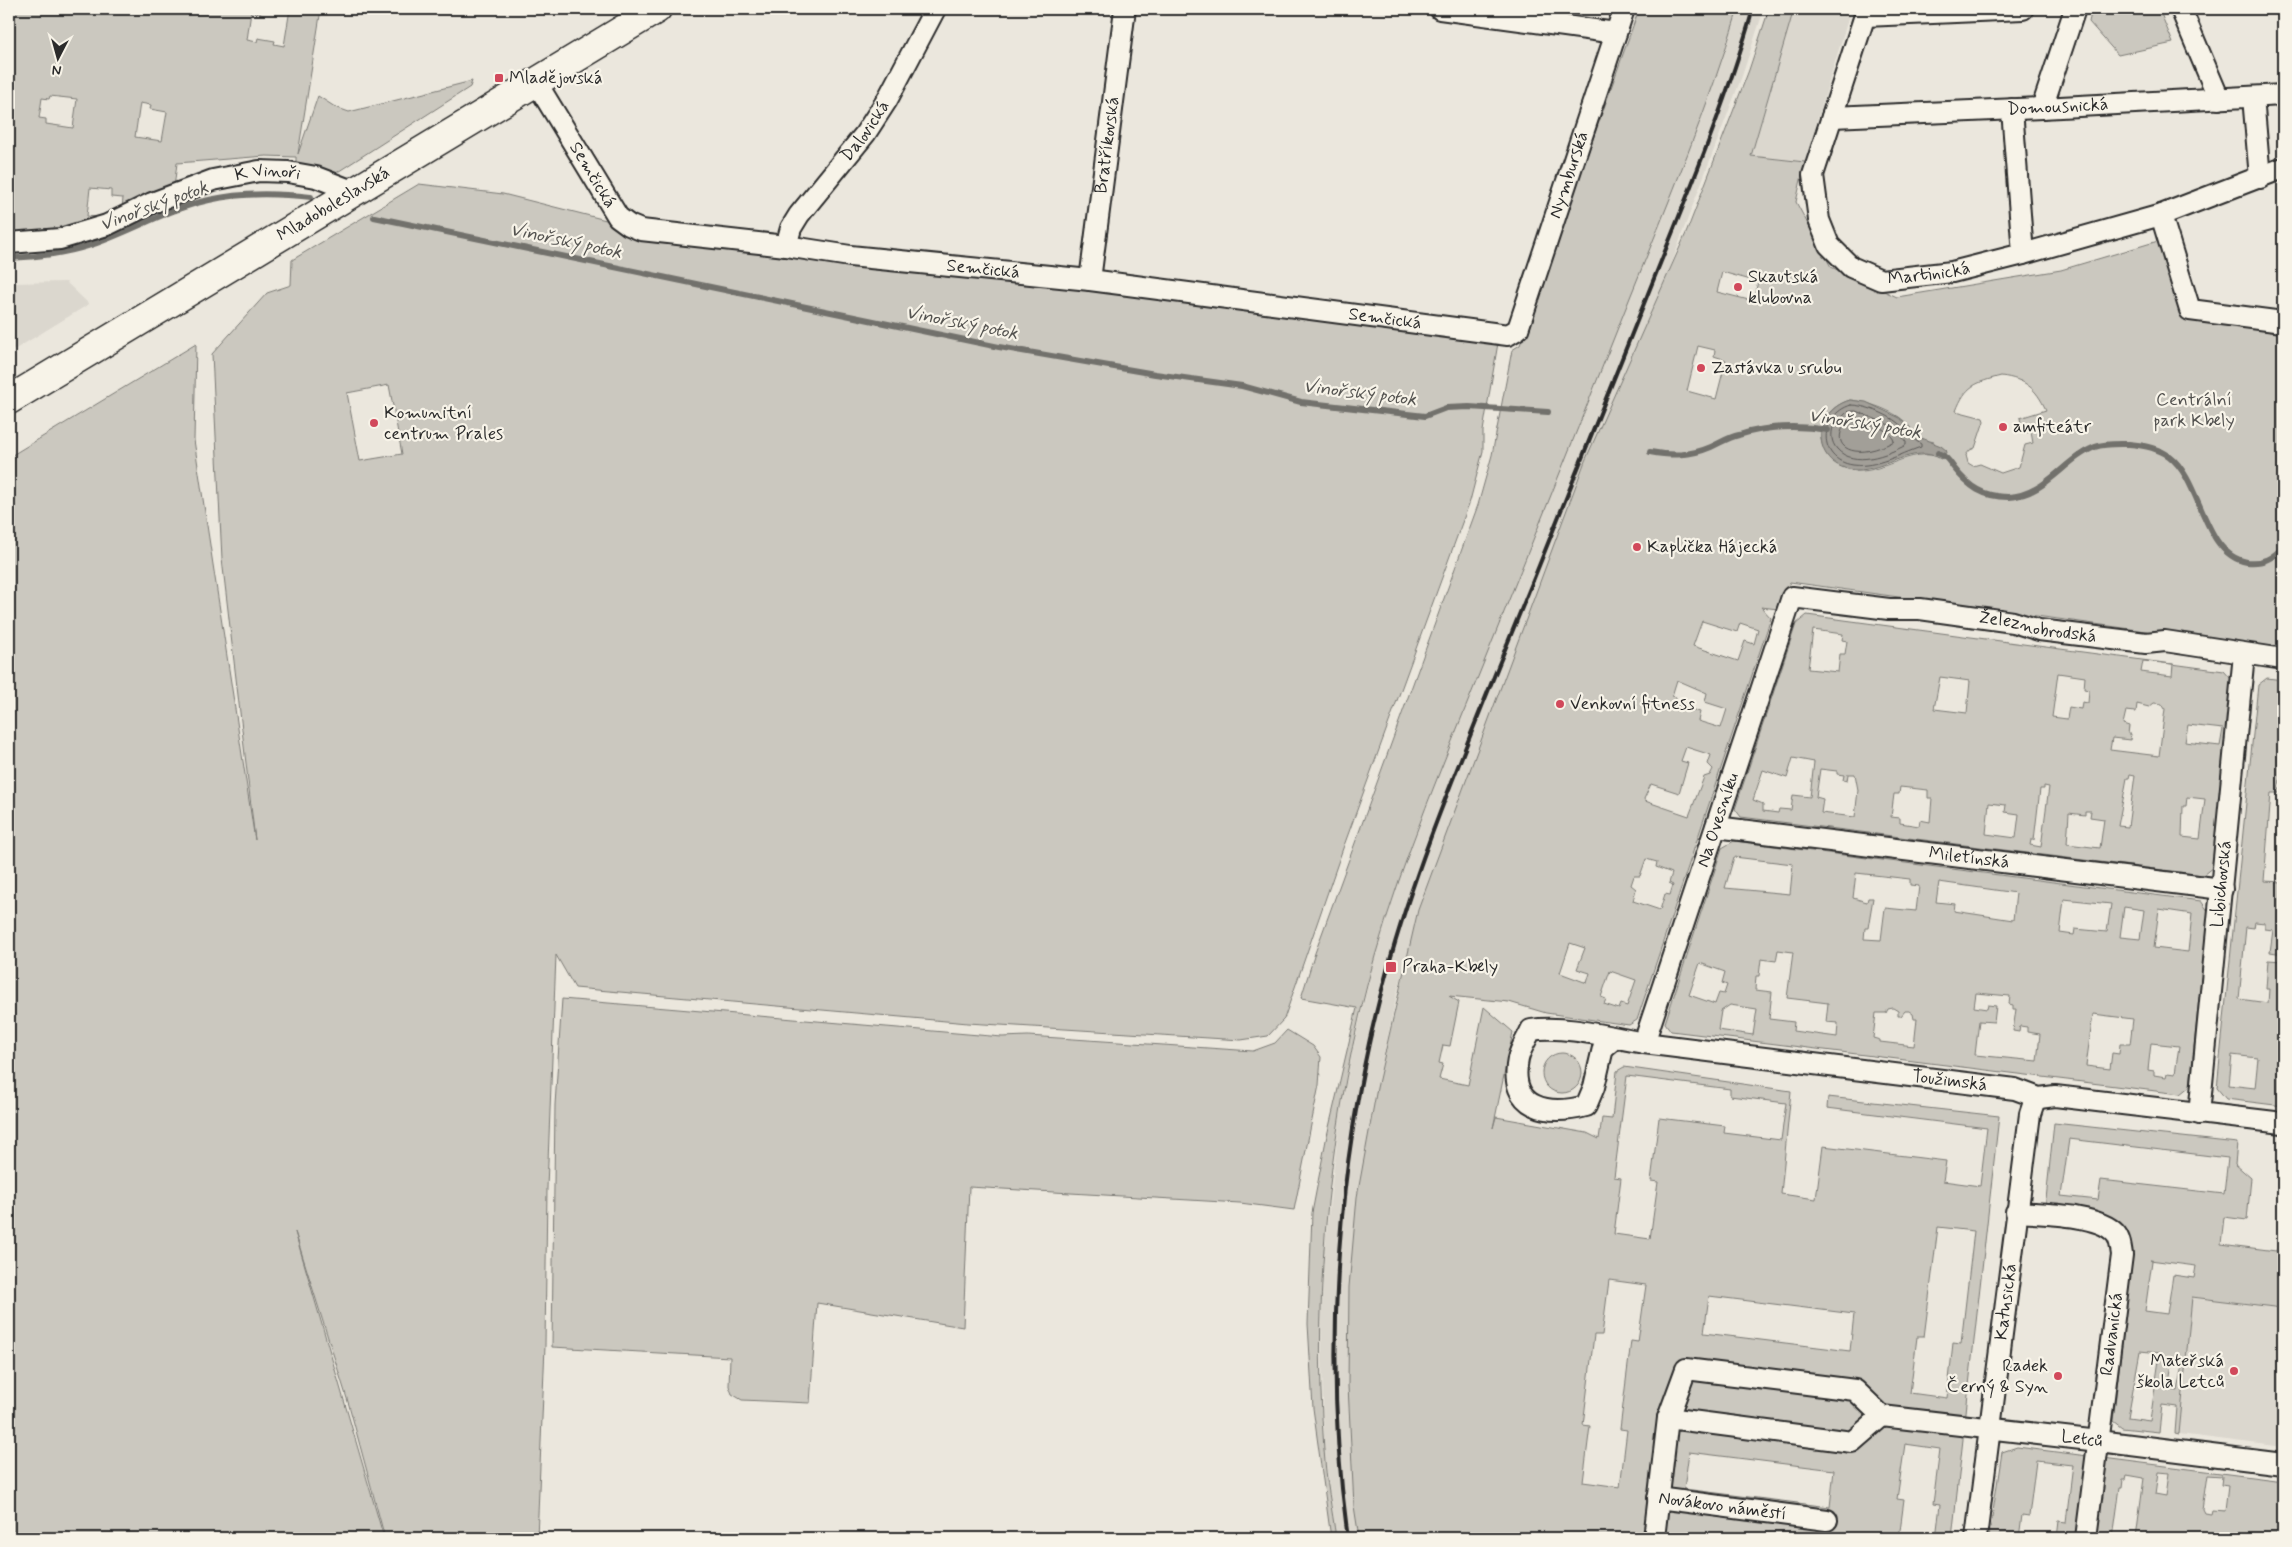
<svg xmlns="http://www.w3.org/2000/svg" width="2292" height="1547" font-family="Mynerve,sans-serif">
  <style>
    .built { fill: #dbd7ce }
    .green { fill: #cbc8bf; stroke: #7b7a75; fill-rule: evenodd }
    .water { fill: #a29f98; stroke: #72716c }
    .lines { fill: none; stroke-linecap: round; stroke-linejoin: round }
    .shore { stroke: #5b5957; stroke-width: 1 }
    .stream { stroke: #72716c; stroke-width: 6 }
    .minor-casing { stroke: #2b2b2b; stroke-width: 24 }
    .secondary-casing { stroke: #2b2b2b; stroke-width: 31 }
    .minor { stroke: #f7f3e8; stroke-width: 20 }
    .secondary { stroke: #f7f3e8; stroke-width: 28 }
    .rail { stroke: #2b2b2b; stroke-width: 4 }
    .poi-dot { fill: #d1495b; stroke: #f7f3e8; stroke-width: 2 }
    .labels { text-anchor: middle; dominant-baseline: central; stroke-width: 4.5; stroke-linejoin: round; paint-order: stroke }
    .poi-label { font-size: 18px; fill: #2b2b2b; stroke: #f7f3e8; text-anchor: start }
    .street-label { font-size: 18px; fill: #2b2b2b; stroke: #f7f3e8 }
    .park-label { font-size: 18px; fill: #535250; stroke: #f7f3e8 }
    .water-label { font-size: 19px; font-style: italic; fill: #555451; stroke: #f7f3e8 }
  </style>
  <rect width="100%" height="100%" fill="#ebe7dd"/>
  <filter id="ink" filterUnits="userSpaceOnUse"><feTurbulence type="fractalNoise" baseFrequency=".02" numOctaves="2"/><feDisplacementMap in="SourceGraphic" scale="10" xChannelSelector="R" yChannelSelector="G"/><feConvolveMatrix kernelMatrix="1 2 1 2 8 2 1 2 1" color-interpolation-filters="sRGB"/></filter>
  <g filter="url(#ink)">
    <!-- built -->
    <g class="built">
      <polygon points="1738,9 1764,9 1742,76 1683,231 1642,351 1428,889 1397,993 1371,1120 1361,1187 1363,1538 1336,1538 1324,1452 1321,1314 1324,1252 1340,1115 1352,1052 1374,959 1399,879 1448,749 1693,137"/>
      <polygon points="1794,9 1851,9 1805,162 1751,156"/>
      <polygon points="66,282 89,304 9,353 9,283"/>
      <polygon points="2283,1296 2283,1447 2179,1434 2191,1297 2282,1308"/>
    </g>
    <!-- green -->
    <g class="green">
      <path d="M 9,9 L 261,9 L 261,13 L 251,12 L 247,40 L 257,42 L 258,38 L 275,41 L 274,44 L 284,46 L 290,9 L 321,9 L 298,154 L 318,96 L 335,107 L 349,112 L 472,81 L 470,87 L 333,175 L 296,166 L 296,157 L 266,156 L 177,163 L 174,188 C 129,207 86,234 35,235 C 27,236 18,232 9,231 ZM 50,96 L 77,99 L 73,128 L 46,124 L 46,119 L 39,118 L 42,98 L 49,99 ZM 140,103 L 151,105 L 150,109 L 167,112 L 162,141 L 135,137 ZM 90,188 L 111,190 L 111,197 L 123,198 L 122,210 L 116,210 L 116,214 L 105,218 L 87,216 Z"/>
      <path d="M 1639,9 L 1738,9 C 1709,106 1669,201 1631,295 C 1582,418 1533,540 1484,662 C 1445,759 1404,855 1375,956 C 1330,1115 1312,1286 1324,1450 C 1326,1480 1332,1509 1336,1538 L 1331,1538 L 1313,1408 L 1308,1324 L 1312,1213 L 1326,1140 L 1357,1008 L 1301,998 L 1315,953 L 1478,505 L 1492,455 L 1512,350 L 1520,345 Z"/>
      <path d="M 1769,9 L 1794,9 L 1751,156 L 1805,162 L 1796,202 L 1831,267 L 1897,297 L 2061,270 L 2158,241 L 2184,319 L 2283,332 L 2283,650 L 1790,582 L 1778,609 L 1761,607 L 1771,618 L 1637,1020 L 1629,1025 L 1546,1013 L 1509,1002 L 1449,996 L 1459,1002 L 1450,1046 L 1443,1045 L 1439,1063 L 1443,1064 L 1439,1079 L 1468,1085 L 1484,1007 L 1513,1032 L 1493,1128 L 1496,1117 L 1587,1133 L 1599,1139 L 1602,1118 L 1612,1119 L 1617,1071 L 1624,1067 L 1791,1091 L 1781,1194 L 1816,1199 L 1823,1146 L 1946,1161 L 1943,1181 L 1980,1186 L 1987,1128 L 1827,1108 L 1828,1097 L 1999,1116 L 1952,1538 L 1936,1538 L 1940,1505 L 1933,1504 L 1940,1449 L 1905,1444 L 1897,1499 L 1904,1500 L 1899,1538 L 1588,1537 L 1587,1538 L 1359,1538 L 1354,1506 L 1348,1386 L 1349,1287 L 1357,1197 L 1377,1088 L 1418,910 L 1585,461 L 1687,231 L 1749,70 ZM 1722,272 L 1758,282 L 1753,301 L 1717,292 ZM 1698,346 L 1715,350 L 1714,356 L 1726,360 L 1716,399 L 1687,391 ZM 2001,376 C 2025,379 2036,388 2046,410 L 2020,418 L 2023,433 L 2031,432 L 2033,443 L 2025,445 L 2019,467 L 2001,473 L 1980,464 L 1973,466 L 1968,463 L 1966,455 L 1970,450 L 1975,448 L 1984,421 L 1983,418 L 1956,411 C 1966,385 1975,383 2001,376 ZM 1850,400 C 1867,402 1885,408 1899,417 C 1915,428 1911,437 1934,442 L 1936,456 C 1905,448 1874,481 1845,468 C 1810,452 1814,411 1850,400 ZM 1702,621 L 1737,632 L 1740,623 L 1758,629 L 1754,644 L 1745,641 L 1738,661 L 1693,646 ZM 1677,680 L 1707,693 L 1705,702 L 1727,709 L 1721,728 L 1698,721 L 1700,712 L 1674,704 L 1676,697 L 1672,696 ZM 1686,747 L 1711,755 L 1708,764 L 1713,769 L 1710,775 L 1704,777 L 1689,816 L 1645,801 L 1644,799 L 1651,784 L 1679,793 L 1688,763 L 1681,761 ZM 1646,859 L 1657,862 L 1656,867 L 1672,873 L 1669,883 L 1673,885 L 1670,895 L 1665,894 L 1660,910 L 1633,901 L 1636,889 L 1631,885 L 1634,876 L 1640,876 ZM 1570,943 L 1585,948 L 1577,969 L 1590,973 L 1587,983 L 1560,973 ZM 1610,971 L 1636,980 L 1627,1006 L 1621,1004 L 1619,1009 L 1604,1004 L 1606,999 L 1601,997 ZM 1627,1076 L 1730,1089 L 1730,1096 L 1786,1103 L 1781,1140 L 1724,1133 L 1725,1126 L 1659,1118 L 1651,1181 L 1658,1182 L 1650,1239 L 1614,1234 L 1621,1178 L 1614,1177 ZM 1938,1227 L 1974,1231 L 1961,1344 L 1953,1343 L 1947,1398 L 1910,1393 L 1917,1337 L 1924,1337 ZM 1609,1280 L 1646,1285 L 1638,1342 L 1631,1341 L 1620,1429 L 1627,1430 L 1620,1487 L 1583,1482 L 1590,1426 L 1583,1425 L 1594,1335 L 1602,1335 ZM 1709,1296 L 1854,1314 L 1850,1351 L 1704,1333 ZM 1689,1452 L 1834,1470 L 1830,1507 L 1684,1489 Z"/>
      <polygon points="2092,9 2159,9 2173,43 2118,55 2089,22"/>
      <path d="M 419,184 L 503,194 L 606,220 L 626,235 L 816,259 L 1074,287 L 1498,343 L 1483,431 L 1483,451 L 1470,501 L 1342,851 L 1284,1019 L 1268,1036 L 1241,1040 L 968,1023 L 575,988 L 556,955 L 547,1188 L 545,1346 L 537,1538 L 385,1538 L 349,1405 L 295,1232 L 384,1538 L 9,1538 L 9,457 L 196,344 L 194,440 L 255,840 L 222,559 L 212,354 L 267,293 L 291,285 L 292,260 ZM 389,385 L 402,454 L 360,461 L 347,393 Z"/>
      <path d="M 1807,615 L 2224,671 L 2232,680 L 2225,768 L 2213,867 L 2203,875 L 1741,817 L 1735,809 L 1796,624 ZM 1813,630 L 1843,634 L 1842,640 L 1847,641 L 1845,654 L 1840,654 L 1838,672 L 1808,669 ZM 2143,661 L 2173,664 L 2172,676 L 2141,672 ZM 2058,673 L 2085,677 L 2084,689 L 2089,690 L 2088,703 L 2082,702 L 2081,709 L 2069,707 L 2067,719 L 2052,717 ZM 1940,677 L 1970,681 L 1967,713 L 1934,709 ZM 2154,703 L 2162,704 L 2165,709 L 2159,756 L 2110,750 L 2112,738 L 2130,740 L 2131,734 L 2128,734 L 2129,726 L 2123,724 L 2126,711 L 2136,712 L 2137,704 L 2149,707 ZM 2188,725 L 2223,729 L 2220,746 L 2185,742 ZM 1793,758 L 1814,762 L 1810,797 L 1793,795 L 1791,810 L 1779,809 L 1778,813 L 1763,811 L 1763,804 L 1753,800 L 1763,770 L 1787,778 ZM 1820,769 L 1837,771 L 1837,774 L 1844,775 L 1843,780 L 1847,781 L 1848,774 L 1855,774 L 1858,790 L 1855,817 L 1821,813 L 1823,799 L 1816,797 ZM 2130,774 L 2135,775 L 2128,827 L 2118,826 L 2127,778 L 2129,778 ZM 2044,786 L 2049,787 L 2041,847 L 2030,845 L 2031,840 L 2034,840 L 2040,789 L 2044,789 ZM 1900,787 L 1928,790 L 1928,798 L 1932,798 L 1930,822 L 1920,820 L 1919,826 L 1900,823 L 1900,818 L 1891,817 L 1894,794 L 1899,794 ZM 2187,797 L 2205,799 L 2200,839 L 2182,837 L 2183,806 L 2186,806 ZM 1989,803 L 2006,805 L 2005,812 L 2019,814 L 2016,838 L 1986,834 ZM 2085,811 L 2091,811 L 2090,817 L 2104,819 L 2100,848 L 2067,844 L 2069,813 L 2085,815 Z"/>
      <path d="M 2267,678 L 2283,680 L 2279,718 L 2283,719 L 2283,780 L 2280,780 L 2278,789 L 2283,789 L 2283,793 L 2271,793 L 2264,881 L 2283,882 L 2283,954 L 2270,952 L 2273,930 L 2265,929 L 2265,923 L 2255,922 L 2254,928 L 2246,927 L 2239,999 L 2268,1003 L 2269,989 L 2266,989 L 2268,960 L 2283,961 L 2283,1106 L 2226,1099 L 2217,1088 L 2258,685 ZM 2232,1055 L 2258,1058 L 2255,1088 L 2229,1085 Z"/>
      <path d="M 1734,841 L 2201,901 L 2208,911 L 2190,1086 L 2180,1094 L 1671,1031 L 1665,1023 L 1722,848 ZM 1734,857 L 1793,864 L 1790,894 L 1725,888 ZM 1856,873 L 1910,879 L 1910,885 L 1919,886 L 1916,911 L 1885,908 L 1881,940 L 1864,939 L 1865,928 L 1868,928 L 1873,898 L 1868,898 L 1867,902 L 1853,898 ZM 1939,882 L 2016,893 L 2013,920 L 1954,911 L 1955,904 L 1936,902 ZM 2064,899 L 2111,904 L 2107,932 L 2075,929 L 2074,935 L 2060,933 ZM 2124,907 L 2144,910 L 2140,939 L 2120,937 ZM 2159,909 L 2192,914 L 2188,952 L 2154,948 ZM 1778,950 L 1793,952 L 1787,998 L 1828,1003 L 1826,1022 L 1838,1023 L 1837,1037 L 1793,1031 L 1794,1022 L 1769,1019 L 1772,992 L 1755,990 L 1756,976 L 1759,976 L 1761,959 L 1776,961 ZM 1700,963 L 1725,972 L 1722,983 L 1727,985 L 1724,994 L 1719,993 L 1715,1004 L 1689,995 ZM 1976,993 L 2010,996 L 2009,1004 L 2013,1005 L 2013,1009 L 2016,1009 L 2013,1031 L 2019,1032 L 2020,1026 L 2027,1027 L 2027,1032 L 2040,1034 L 2037,1061 L 1975,1055 L 1979,1021 L 1994,1022 L 1996,1006 L 1988,1005 L 1987,1009 L 1974,1007 ZM 1730,1005 L 1757,1009 L 1753,1035 L 1718,1030 L 1721,1011 ZM 1893,1008 L 1898,1011 L 1898,1016 L 1901,1016 L 1905,1011 L 1909,1011 L 1913,1014 L 1914,1019 L 1917,1019 L 1914,1046 L 1880,1042 L 1880,1040 L 1873,1038 L 1876,1013 L 1886,1013 L 1888,1009 ZM 2093,1014 L 2133,1019 L 2130,1044 L 2120,1044 L 2119,1054 L 2112,1053 L 2110,1069 L 2086,1066 ZM 2151,1043 L 2179,1046 L 2175,1074 L 2167,1073 L 2166,1077 L 2154,1075 L 2154,1071 L 2148,1070 Z"/>
      <polygon points="562,999 1002,1037 1028,1036 1253,1051 1275,1043 1287,1030 1313,1046 1321,1057 1319,1085 1294,1210 1240,1203 969,1187 963,1327 817,1303 810,1403 742,1400 732,1394 729,1386 730,1357 552,1347 555,1105"/>
      <circle cx="1562" cy="1073" r="20"/>
      <path d="M 2054,1123 L 2237,1143 L 2235,1164 L 2251,1178 L 2247,1220 L 2224,1217 L 2221,1244 L 2276,1251 L 2283,1238 L 2282,1308 L 2192,1297 L 2179,1434 L 2175,1433 L 2177,1407 L 2162,1405 L 2159,1432 L 2122,1428 L 2113,1421 L 2132,1258 L 2124,1232 L 2045,1209 ZM 2069,1139 L 2228,1158 L 2224,1194 L 2101,1180 L 2098,1200 L 2061,1196 ZM 2150,1260 L 2196,1266 L 2194,1278 L 2173,1275 L 2167,1314 L 2145,1311 L 2152,1261 ZM 2140,1351 L 2160,1353 L 2150,1421 L 2128,1418 ZM 2173,1358 L 2184,1360 L 2178,1391 L 2168,1389 Z"/>
      <path d="M 2017,1447 L 2283,1481 L 2281,1512 L 2283,1512 L 2283,1538 L 2136,1538 L 2144,1478 L 2127,1475 L 2126,1479 L 2123,1479 L 2122,1487 L 2120,1487 L 2113,1538 L 2057,1538 L 2059,1521 L 2066,1522 L 2073,1465 L 2036,1461 L 2029,1516 L 2022,1515 L 2019,1538 L 1989,1538 L 2002,1452 ZM 2158,1472 L 2169,1473 L 2166,1496 L 2155,1494 ZM 2207,1475 L 2222,1476 L 2221,1485 L 2228,1486 L 2225,1511 L 2212,1510 L 2211,1514 L 2204,1513 L 2202,1509 Z"/>
    </g>
    <!-- water -->
    <path class="water" d="M 1850,400 L 1866,402 L 1900,418 L 1916,436 L 1941,446 L 1947,451 L 1941,459 C 1914,443 1885,471 1856,470 C 1812,468 1809,412 1850,400 Z"/>
    <g class="lines">
      <!-- shore -->
      <g class="shore">
        <path d="M 1851,405 C 1865,405 1887,414 1898,423 C 1907,430 1910,438 1921,444 L 1921,447 C 1900,454 1876,468 1853,465 C 1817,460 1818,415 1851,405 Z"/>
        <path d="M 1856,411 L 1894,427 L 1906,442 L 1906,445 C 1887,455 1854,468 1837,449 C 1831,442 1831,435 1833,427 L 1847,412 Z"/>
        <path d="M 1851,419 C 1862,417 1891,430 1894,441 C 1884,447 1867,453 1855,451 C 1835,448 1837,429 1851,419 Z"/>
      </g>
      <!-- stream -->
      <g class="stream">
        <polyline points="374,217 999,347 1155,374 1242,386 1301,402 1425,416 1446,408 1469,407 1548,412"/>
        <path d="M 9,258 C 35,257 63,254 88,246 C 129,233 166,209 209,200 C 243,192 276,193 311,197"/>
        <path d="M 1650,452 C 1672,456 1690,456 1711,447 C 1720,443 1729,437 1739,435 C 1768,426 1798,425 1828,430"/>
        <path d="M 1938,453 C 1946,456 1949,461 1954,468 C 1969,487 1983,497 2008,497 C 2045,496 2064,459 2095,447 C 2106,443 2118,444 2129,444 C 2142,445 2158,448 2169,456 C 2202,481 2203,555 2247,562 C 2263,564 2273,558 2283,547"/>
      </g>
      <defs>
        <g id="minor">
          <polyline points="1440,9 1616,33"/>
          <path id="s1" d="M 1867,9 L 1813,175 L 1819,220 L 1829,245 L 1851,267 L 1881,280 L 1952,272 L 2023,254 L 2161,215 L 2283,168"/>
          <polyline points="2181,9 2219,99"/>
          <polyline points="1865,16 2023,9"/>
          <path id="s2" d="M 536,82 L 618,217 L 629,225 L 641,230 L 786,246 L 850,256 L 1090,280 L 1508,335 L 1518,329 L 1624,9"/>
          <polyline points="2253,97 2260,178"/>
          <polyline points="2042,108 2075,9"/>
          <polyline points="2012,109 2023,254"/>
          <path id="s3" d="M 1832,117 L 2042,108 L 2283,95"/>
          <polyline points="2161,215 2190,310 2283,322"/>
          <path id="s4" d="M 9,243 L 60,239 L 107,225 L 152,203 L 213,180 L 259,171 L 288,172 L 316,177 L 355,192"/>
          <path id="s5" d="M 786,246 L 791,228 L 799,215 L 865,134 L 887,100 L 935,9"/>
          <path id="s6" d="M 1090,280 L 1125,9"/>
          <path id="s7" d="M 1716,827 L 2222,889"/>
          <path id="s8" d="M 1615,1038 L 1603,1048 L 1594,1087 L 1586,1106 C 1548,1116 1508,1109 1518,1059 C 1520,1049 1527,1039 1531,1030 C 1565,1025 1609,1037 1644,1043 L 2015,1089 L 2039,1098 L 2055,1096 L 2283,1123"/>
          <path id="s9" d="M 1644,1043 L 1792,597 L 1889,609 L 1920,609 L 2013,622 L 2039,630 L 2146,643 L 2165,641 L 2283,659"/>
          <path id="s10" d="M 2199,1114 L 2244,654"/>
          <path d="M 2016,1212 C 2041,1214 2098,1214 2115,1233 C 2120,1238 2121,1248 2122,1255 L 2086,1538"/>
          <polyline points="1668,1418 1852,1442 1882,1416"/>
          <path id="s11" d="M 1658,1498 L 1827,1520"/>
          <path id="s12" d="M 1654,1538 L 1668,1418 L 1686,1369 L 1855,1390 L 1882,1416 L 2099,1441 L 2283,1464"/>
          <path id="s13" d="M 1976,1538 L 2030,1114 L 2034,1102 L 2039,1098"/>
        </g>
        <g id="secondary">
          <path id="s14" d="M 9,400 L 657,9"/>
        </g>
      </defs>
      <!-- minor casing -->
      <use href="#minor" class="minor-casing"/>
      <!-- secondary casing -->
      <use href="#secondary" class="secondary-casing"/>
      <!-- minor -->
      <use href="#minor" class="minor"/>
      <!-- secondary -->
      <use href="#secondary" class="secondary"/>
      <!-- rail -->
      <path class="rail" d="M 1348,1538 C 1322,1354 1337,1150 1387,971 C 1415,868 1457,769 1497,669 C 1548,545 1597,420 1647,296 C 1685,201 1725,107 1753,9"/>
    </g>
  </g>
  <!-- markers -->
  <g class="poi-dot">
    <rect x="494" y="73" width="10" height="10" rx="2.5"/>
    <circle cx="1738" cy="287" r="5"/>
    <circle cx="1701" cy="368" r="5"/>
    <circle cx="374" cy="423" r="5"/>
    <circle cx="2003" cy="427" r="5"/>
    <circle cx="1637" cy="547" r="5"/>
    <circle cx="1560" cy="704" r="5"/>
    <rect x="1385" y="961" width="12" height="12" rx="2.5"/>
    <circle cx="2234" cy="1371" r="5"/>
    <circle cx="2058" cy="1376" r="5"/>
  </g>
  <g class="labels">
    <!-- poi labels -->
    <g class="poi-label">
      <text x="509" y="78">Mladějovská</text>
      <text x="1748" y="277">Skautská<tspan x="1748" dy="21">klubovna</tspan></text>
      <text x="1711" y="368">Zastávka u srubu</text>
      <text x="384" y="413">Komunitní<tspan x="384" dy="21">centrum Prales</tspan></text>
      <text x="2013" y="427">amfiteátr</text>
      <text x="1647" y="547">Kaplička Hájecká</text>
      <text x="1570" y="704">Venkovní fitness</text>
      <text x="1402" y="967">Praha-Kbely</text>
      <text x="2224" y="1361" text-anchor="end">Mateřská<tspan x="2224" dy="21">škola Letců</tspan></text>
      <text x="2048" y="1366" text-anchor="end">Radek<tspan x="2048" dy="21">Černý &amp; Syn</tspan></text>
    </g>
    <!-- street labels -->
    <g class="street-label">
      <text stroke="none"><textPath href="#s3" startOffset="226">Domousnická</textPath></text>
      <text stroke="none"><textPath href="#s5" startOffset="141">Dalovická</textPath></text>
      <text stroke="none"><textPath href="#s6" startOffset="136">Bratříkovská</textPath></text>
      <text stroke="none"><textPath href="#s2" startOffset="109">Semčická</textPath></text>
      <text stroke="none"><textPath href="#s2" startOffset="1232">Nymburská</textPath></text>
      <text stroke="none"><textPath href="#s4" startOffset="271">K Vinoři</textPath></text>
      <text stroke="none"><textPath href="#s14" startOffset="379">Mladoboleslavská</textPath></text>
      <text stroke="none"><textPath href="#s2" startOffset="529">Semčická</textPath></text>
      <text stroke="none"><textPath href="#s1" startOffset="359">Martinická</textPath></text>
      <text stroke="none"><textPath href="#s2" startOffset="934">Semčická</textPath></text>
      <text stroke="none"><textPath href="#s9" startOffset="718">Železnobrodská</textPath></text>
      <text stroke="none"><textPath href="#s9" startOffset="235">Na Ovesníku</textPath></text>
      <text stroke="none"><textPath href="#s7" startOffset="255">Miletínská</textPath></text>
      <text stroke="none"><textPath href="#s10" startOffset="231">Libichovská</textPath></text>
      <text stroke="none"><textPath href="#s8" startOffset="636">Toužimská</textPath></text>
      <text stroke="none"><textPath href="#s13" startOffset="238">Katusická</textPath></text>
      <text transform="translate(2112 1334) rotate(-83)">Radvanická</text>
      <text stroke="none"><textPath href="#s12" startOffset="582">Letců</textPath></text>
      <text stroke="none"><textPath href="#s11" startOffset="65">Novákovo náměstí</textPath></text>
    </g>
    <!-- park labels -->
    <g class="park-label">
      <text x="2194" y="400">Centrální<tspan x="2194" dy="21">park Kbely</tspan></text>
    </g>
    <!-- water labels -->
    <g class="water-label">
      <text transform="translate(154 206) rotate(-20)">Vinořský potok</text>
      <text transform="translate(566 241) rotate(12)">Vinořský potok</text>
      <text transform="translate(962 323) rotate(11)">Vinořský potok</text>
      <text transform="translate(1360 393) rotate(7)">Vinořský potok</text>
      <text transform="translate(1865 424) rotate(9)">Vinořský potok</text>
    </g>
  </g>
  <!-- margin -->
  <rect width="2292" height="1547" fill="none" stroke="#f7f3e8" stroke-width="30"/>
  <rect x="15" y="15" width="2262" height="1517" fill="none" stroke="#2b2b2b" stroke-width="2" filter="url(#ink)"/>
  <!-- north arrow -->
  <g transform="translate(58 58) rotate(186)" stroke="#f7f3e8" stroke-width="4" paint-order="stroke">
  <path d="M0-4L9 19L0 12L-9 19Z" fill="#2b2b2b"/>
  <text y="-8" font-size="14" font-weight="bold" text-anchor="middle" fill="#2b2b2b">N</text>
  </g>
</svg>
